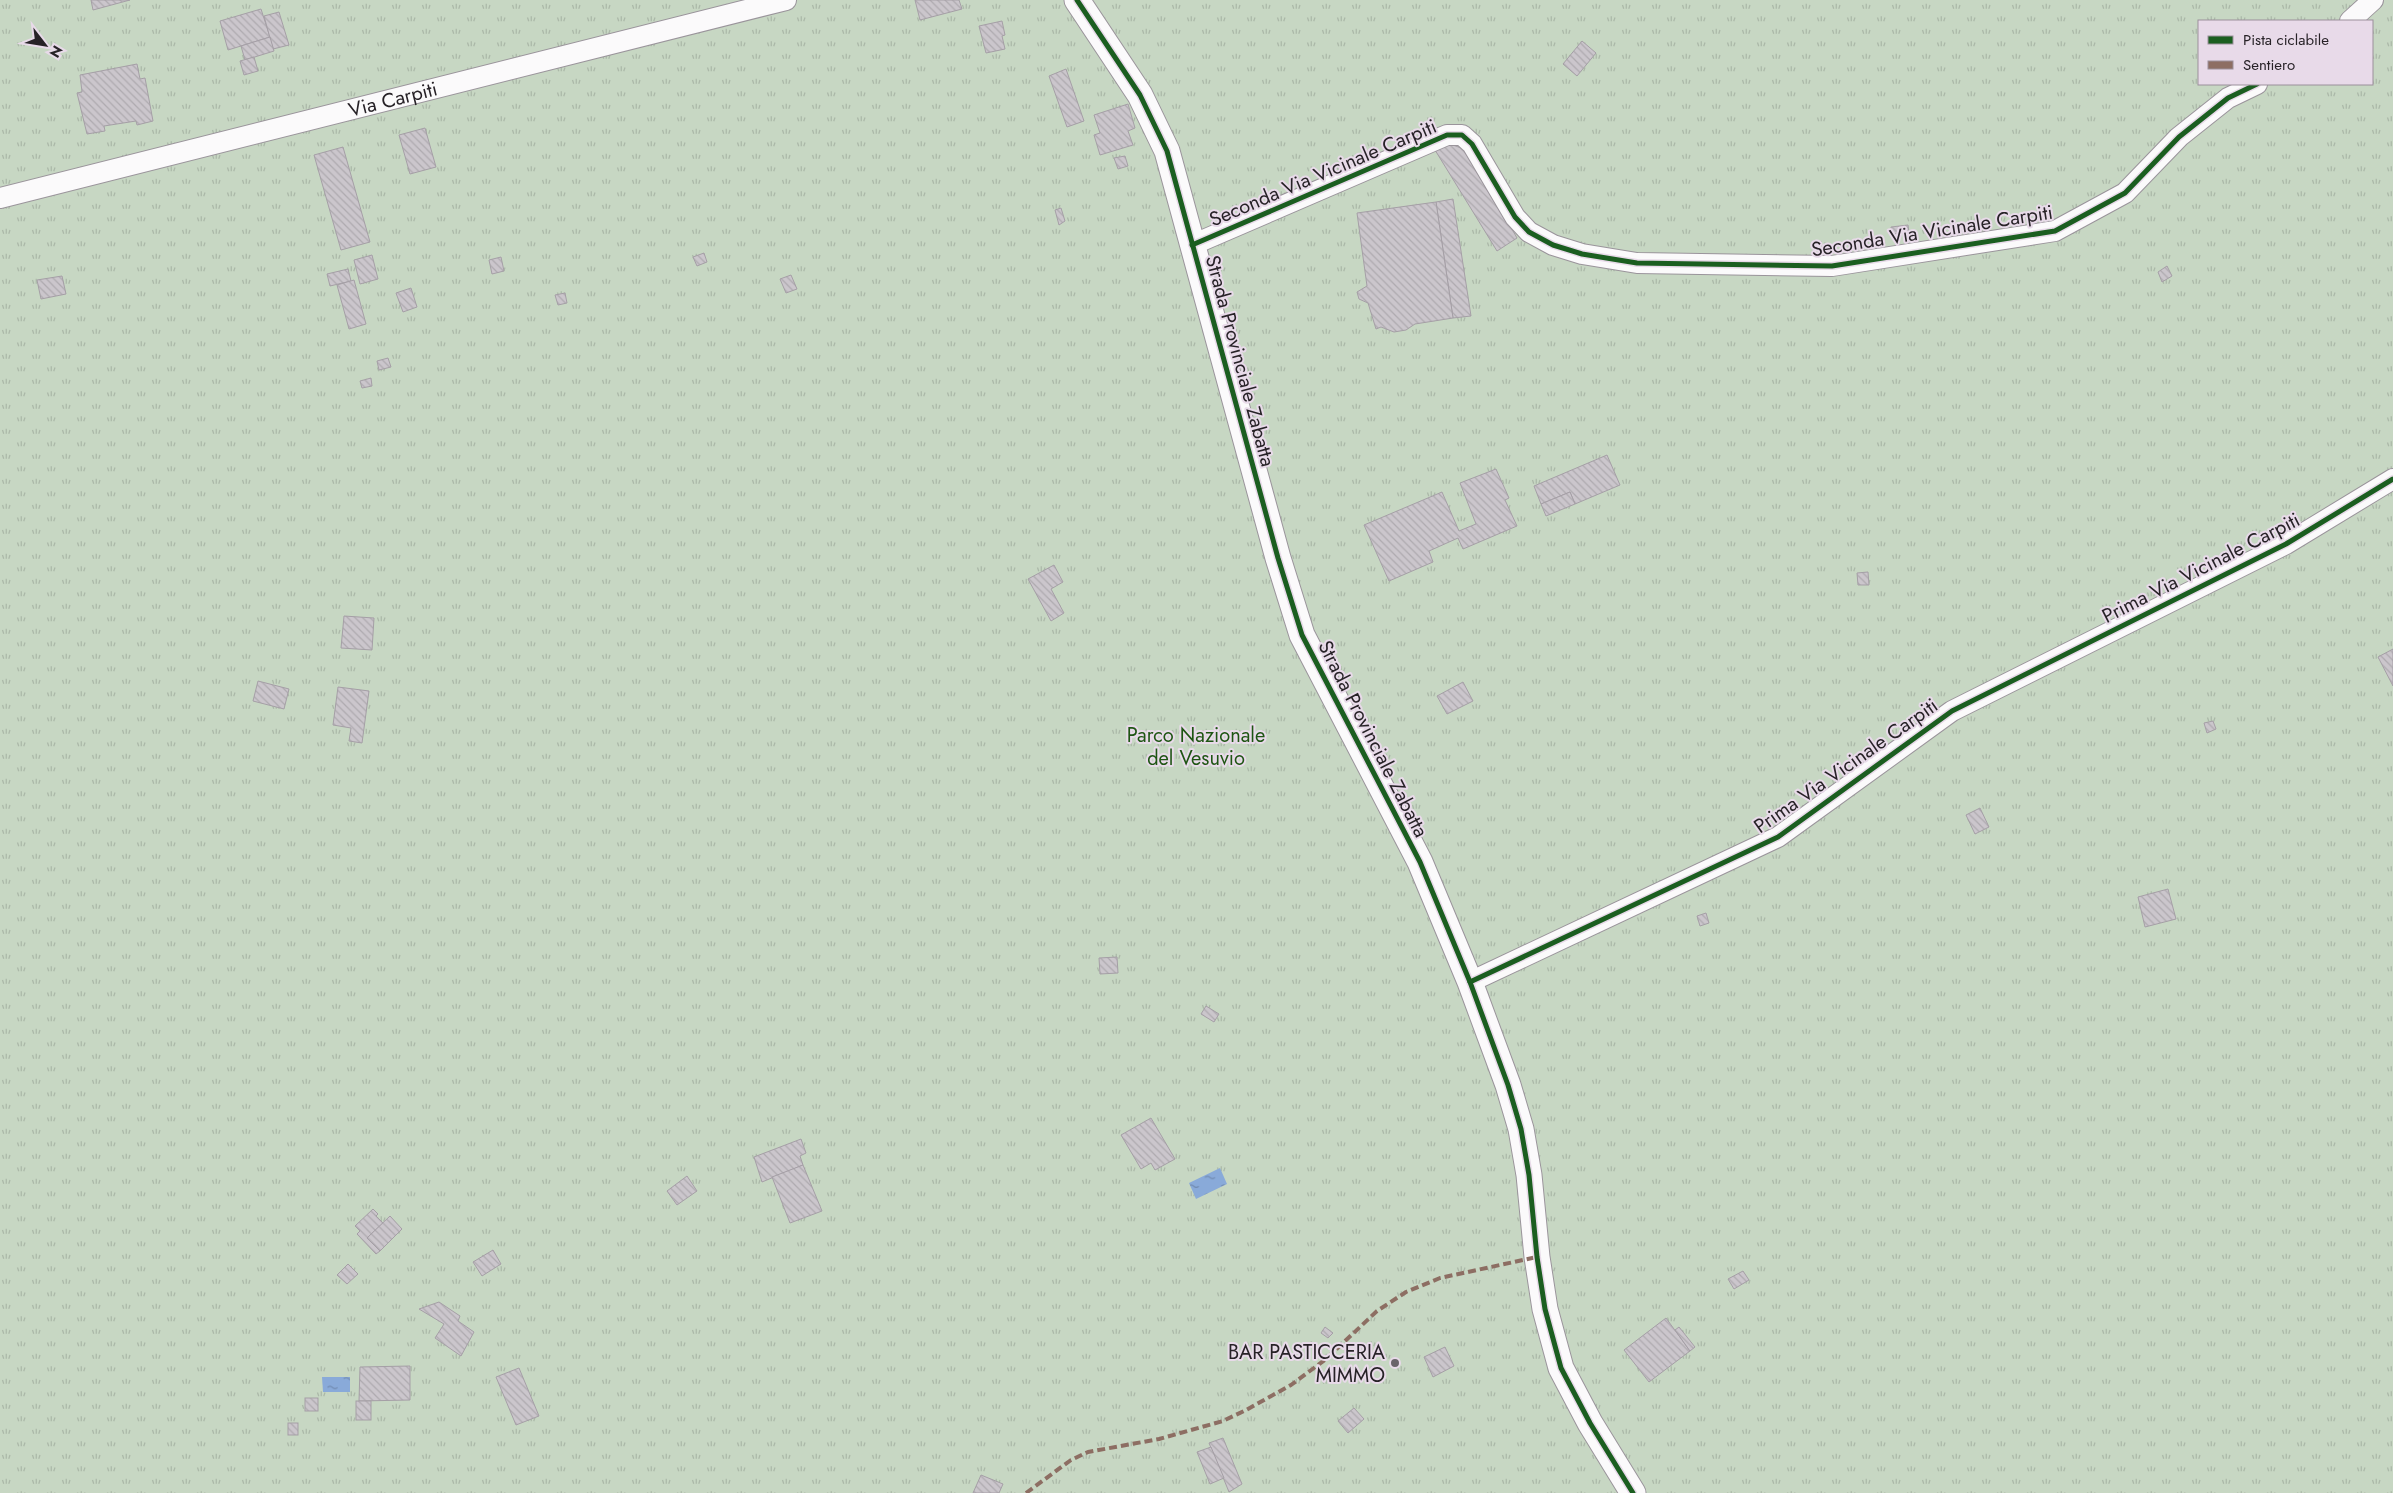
<svg xmlns="http://www.w3.org/2000/svg" width="2393" height="1493" font-family="Jost,sans-serif">
  <style>
    .grass { fill: url(#grass-tufts); fill-rule: evenodd }
    .water { fill: url(#water-ripples) }
    .building { fill: url(#building-back-hatch); stroke: #a59fa6 }
    .lines { fill: none; stroke-linecap: round; stroke-linejoin: round }
    .minor-casing { stroke: #9a949b; stroke-width: 22 }
    .tertiary-casing { stroke: #9a949b; stroke-width: 27 }
    .minor { stroke: #fbfafb; stroke-width: 20 }
    .tertiary { stroke: #fbfafb; stroke-width: 25 }
    .quiet { stroke: #8d6e63; stroke-width: 4; stroke-dasharray: 8 4; stroke-linecap: butt }
    .cycleway-casing { stroke: #e8dae9; stroke-width: 8 }
    .cycleway { stroke: #1b5e20; stroke-width: 5 }
    .poi-dot { fill: #6a646a; stroke: #e8dae9; stroke-width: 2 }
    .labels { text-anchor: middle; dominant-baseline: central; stroke-width: 4; stroke-linejoin: round; paint-order: stroke }
    .street-label { font-size: 20px; fill: #272227; stroke: #e8dae9 }
    .park-label { font-size: 20px; fill: #1e5513; stroke: #e8dae9 }
    .poi-label { font-size: 20px; fill: #272227; stroke: #e8dae9; text-anchor: end }
  </style>
  <defs>
    <pattern id="grass-tufts" width="24" height="20" patternUnits="userSpaceOnUse" patternTransform="scale(1.25)"><rect width="24" height="20" fill="#c7d7c3"/><path d="M3 7l-1-3M5 7V3M7 7l1-3M15 17l-1-3M17 17v-4M19 17l1-3" fill="none" stroke="#abb8a8"/></pattern>
    <pattern id="water-ripples" width="26" height="14" patternUnits="userSpaceOnUse" patternTransform="scale(1.25)"><rect width="26" height="14" fill="#89aad9"/><path d="M2 4q2-2 4 0t4 0M15 11q2-2 4 0t4 0" fill="none" stroke="#708ab0"/></pattern>
    <pattern id="building-back-hatch" width="6" height="6" patternUnits="userSpaceOnUse" patternTransform="scale(1.25)"><rect width="6" height="6" fill="#cbc6cc"/><path d="M-1 5l2 2M0 0l6 6M5-1l2 2" fill="none" stroke="#aeaaaf"/></pattern>
  </defs>
  <rect width="100%" height="100%" fill="#e5dee6"/>
  <!-- grass -->
  <path class="grass" d="M 0,0 L 2393,0 L 2393,1493 L 0,1493 ZM 2199,21 L 2372,21 L 2372,84 L 2199,84 Z"/>
  <!-- water -->
  <g class="water">
    <polygon points="1220,1168 1227,1184 1196,1199 1189,1183"/>
    <polygon points="322,1377 350,1377 350,1392 323,1392"/>
  </g>
  <!-- building -->
  <g class="building">
    <polygon points="91,0 130,0 93,10"/>
    <polygon points="915,0 959,0 962,9 920,20"/>
    <polygon points="261,9 270,37 228,50 220,21"/>
    <polygon points="279,12 289,45 273,49 264,16"/>
    <polygon points="1002,21 1005,35 1002,36 1005,49 986,53 979,26"/>
    <polygon points="270,37 274,51 245,60 241,46"/>
    <polygon points="1582,41 1596,53 1577,76 1563,64"/>
    <polygon points="254,57 258,71 244,75 240,61"/>
    <polygon points="137,64 140,79 145,78 153,121 137,125 136,121 104,126 105,131 87,134 77,93 82,92 80,75"/>
    <polygon points="1066,69 1084,121 1067,127 1049,76"/>
    <polygon points="1128,104 1135,128 1128,131 1133,145 1100,155 1094,135 1100,133 1094,115"/>
    <polygon points="425,128 436,167 410,174 399,135"/>
    <polygon points="1447,143 1467,150 1517,238 1497,251 1435,150"/>
    <polygon points="343,147 370,242 341,250 314,155"/>
    <polygon points="1125,156 1128,166 1118,169 1114,158"/>
    <polygon points="1453,199 1471,316 1453,318 1436,202"/>
    <polygon points="1436,202 1453,318 1415,324 1406,330 1394,332 1381,327 1376,329 1368,303 1359,299 1357,292 1367,286 1357,213"/>
    <polygon points="1061,208 1065,221 1059,225 1055,210"/>
    <polygon points="1908,225 1909,233 1892,234 1891,227"/>
    <polygon points="704,253 707,262 697,266 693,257"/>
    <polygon points="372,255 378,279 360,284 354,260"/>
    <polygon points="501,257 504,271 492,274 489,260"/>
    <polygon points="2167,266 2172,276 2162,282 2158,272"/>
    <polygon points="348,269 351,281 330,286 327,274"/>
    <polygon points="791,275 797,289 786,293 780,279"/>
    <polygon points="62,276 66,294 41,299 37,280"/>
    <polygon points="354,280 366,324 349,329 337,285"/>
    <polygon points="411,288 417,307 403,312 396,293"/>
    <polygon points="565,293 567,303 558,305 555,295"/>
    <polygon points="388,358 391,367 379,370 377,361"/>
    <polygon points="371,378 372,386 362,388 360,381"/>
    <polygon points="1607,455 1620,485 1575,504 1570,492 1541,504 1534,486"/>
    <polygon points="1496,469 1509,498 1505,500 1517,526 1463,549 1458,538 1429,551 1433,562 1389,581 1364,525 1442,492 1459,531 1476,524 1460,483"/>
    <polygon points="1570,492 1575,504 1546,516 1541,504"/>
    <polygon points="1054,565 1063,582 1051,589 1064,613 1051,621 1028,579"/>
    <polygon points="1868,572 1869,585 1858,585 1857,573"/>
    <polygon points="344,616 374,618 372,650 341,648"/>
    <polygon points="2393,649 2393,686 2378,657"/>
    <polygon points="258,681 289,689 284,709 253,701"/>
    <polygon points="1463,682 1473,701 1447,714 1437,696"/>
    <polygon points="338,687 369,691 362,743 349,741 351,728 333,725"/>
    <polygon points="2213,721 2216,729 2207,733 2204,723"/>
    <polygon points="1980,808 1989,827 1975,834 1966,815"/>
    <polygon points="2168,889 2176,919 2145,927 2138,897"/>
    <polygon points="1706,913 1709,923 1700,926 1697,916"/>
    <polygon points="1117,957 1118,973 1100,974 1099,958"/>
    <polygon points="1206,1006 1219,1014 1214,1022 1201,1014"/>
    <polygon points="1151,1118 1175,1159 1155,1170 1151,1163 1141,1169 1121,1135"/>
    <polygon points="801,1139 806,1153 800,1156 803,1165 762,1182 754,1157"/>
    <polygon points="803,1165 822,1211 790,1223 772,1177"/>
    <polygon points="687,1176 697,1191 677,1205 667,1191"/>
    <polygon points="373,1209 378,1214 376,1216 383,1223 367,1238 380,1251 376,1254 357,1234 360,1231 355,1226"/>
    <polygon points="390,1216 402,1229 380,1251 367,1238"/>
    <polygon points="493,1250 501,1264 482,1276 473,1262"/>
    <polygon points="348,1264 358,1274 347,1284 337,1275"/>
    <polygon points="1743,1271 1749,1280 1734,1289 1728,1279"/>
    <polygon points="439,1302 460,1316 458,1321 474,1332 461,1356 435,1338 444,1324 419,1309"/>
    <polygon points="1666,1318 1690,1351 1649,1382 1624,1350"/>
    <polygon points="1325,1327 1333,1333 1328,1338 1321,1333"/>
    <polygon points="1679,1327 1695,1347 1690,1351 1675,1330"/>
    <polygon points="1445,1347 1454,1366 1433,1377 1424,1357"/>
    <polygon points="410,1366 410,1400 359,1401 360,1367"/>
    <polygon points="519,1368 539,1416 516,1425 496,1377"/>
    <rect x="305" y="1398" width="13" height="13"/>
    <rect x="356" y="1401" width="15" height="19"/>
    <polygon points="1354,1408 1364,1419 1348,1433 1338,1421"/>
    <rect x="288" y="1423" width="10" height="12"/>
    <polygon points="1223,1438 1242,1484 1229,1492 1209,1443"/>
    <polygon points="1211,1447 1224,1478 1210,1484 1197,1452"/>
    <polygon points="981,1475 1003,1484 999,1493 973,1493"/>
  </g>
  <g class="lines">
    <defs>
      <g id="minor">
        <polyline points="2350,21 2373,0"/>
        <path id="s1" d="M 0,198 L 786,0"/>
        <polyline points="1192,245 1447,135 1462,135 1472,144 1515,217 1529,232 1553,245 1582,254 1637,263 1832,266 2055,231 2125,193 2179,137 2228,98 2257,84"/>
        <polyline points="1470,982 1778,837 1952,711 2286,544 2393,479"/>
      </g>
      <polyline id="tertiary" points="1077,0 1140,95 1167,151 1278,558 1302,635 1420,862 1470,982 1508,1085 1521,1129 1529,1175 1537,1257 1545,1309 1561,1368 1590,1423 1633,1493"/>
    </defs>
    <!-- minor casing -->
    <use href="#minor" class="minor-casing"/>
    <!-- tertiary casing -->
    <use href="#tertiary" class="tertiary-casing"/>
    <!-- minor -->
    <use href="#minor" class="minor"/>
    <!-- tertiary -->
    <use href="#tertiary" class="tertiary"/>
    <!-- quiet -->
    <polyline class="quiet" points="1026,1493 1071,1460 1088,1452 1159,1439 1223,1421 1246,1410 1291,1385 1326,1359 1377,1311 1406,1292 1440,1278 1537,1257"/>
    <defs>
      <g id="cycleway">
        <polyline points="1077,0 1140,95 1167,151 1278,558 1302,635 1420,862 1470,982 1508,1085 1521,1129 1529,1175 1537,1257 1545,1309 1561,1368 1590,1423 1633,1493"/>
        <polyline points="1192,245 1447,135 1462,135 1472,144 1515,217 1529,232 1553,245 1582,254 1637,263 1832,266 2055,231 2125,193 2179,137 2228,98 2257,84"/>
        <polyline points="1470,982 1778,837 1952,711 2286,544 2393,479"/>
      </g>
    </defs>
    <!-- cycleway casing -->
    <use href="#cycleway" class="cycleway-casing"/>
    <!-- cycleway -->
    <use href="#cycleway" class="cycleway"/>
  </g>
  <!-- markers -->
  <circle class="poi-dot" cx="1395" cy="1363" r="5"/>
  <g class="labels">
    <!-- street labels -->
    <g class="street-label">
      <text stroke="none"><textPath href="#s1" startOffset="405">Via Carpiti</textPath></text>
      <text transform="translate(1323 173) rotate(-23)">Seconda Via Vicinale Carpiti</text>
      <text transform="translate(1932 231) rotate(-9)">Seconda Via Vicinale Carpiti</text>
      <text transform="translate(1240 361) rotate(75)">Strada Provinciale Zabatta</text>
      <text transform="translate(2201 568) rotate(-27)">Prima Via Vicinale Carpiti</text>
      <text transform="translate(1373 739) rotate(63)">Strada Provinciale Zabatta</text>
      <text transform="translate(1846 766) rotate(-35)">Prima Via Vicinale Carpiti</text>
    </g>
    <!-- park labels -->
    <g class="park-label">
      <text x="1196" y="735">Parco Nazionale<tspan x="1196" dy="23">del Vesuvio</tspan></text>
    </g>
    <!-- poi labels -->
    <g class="poi-label">
      <text x="1385" y="1352">BAR PASTICCERIA<tspan x="1385" dy="23">MIMMO</tspan></text>
    </g>
  </g>
  <!-- legend -->
  <rect x="2198" y="20" width="175" height="65" fill="#e8dae9" stroke="#9b909b"/>
  <rect x="2208" y="36" width="25" height="8" fill="#1b5e20" stroke="#9b909b"/>
  <text x="2243" y="45" font-size="15" fill="#272227">Pista ciclabile</text>
  <rect x="2208" y="61" width="25" height="8" fill="#8d6e63" stroke="#9b909b"/>
  <text x="2243" y="70" font-size="15" fill="#272227">Sentiero</text>
  <!-- north arrow -->
  <g transform="translate(45 45) rotate(121)" stroke="#e8dae9" stroke-width="4" paint-order="stroke">
  <path d="M0-4L9 19L0 12L-9 19Z" fill="#272227"/>
  <text y="-8" font-size="14" font-weight="bold" text-anchor="middle" fill="#272227">N</text>
  </g>
</svg>
